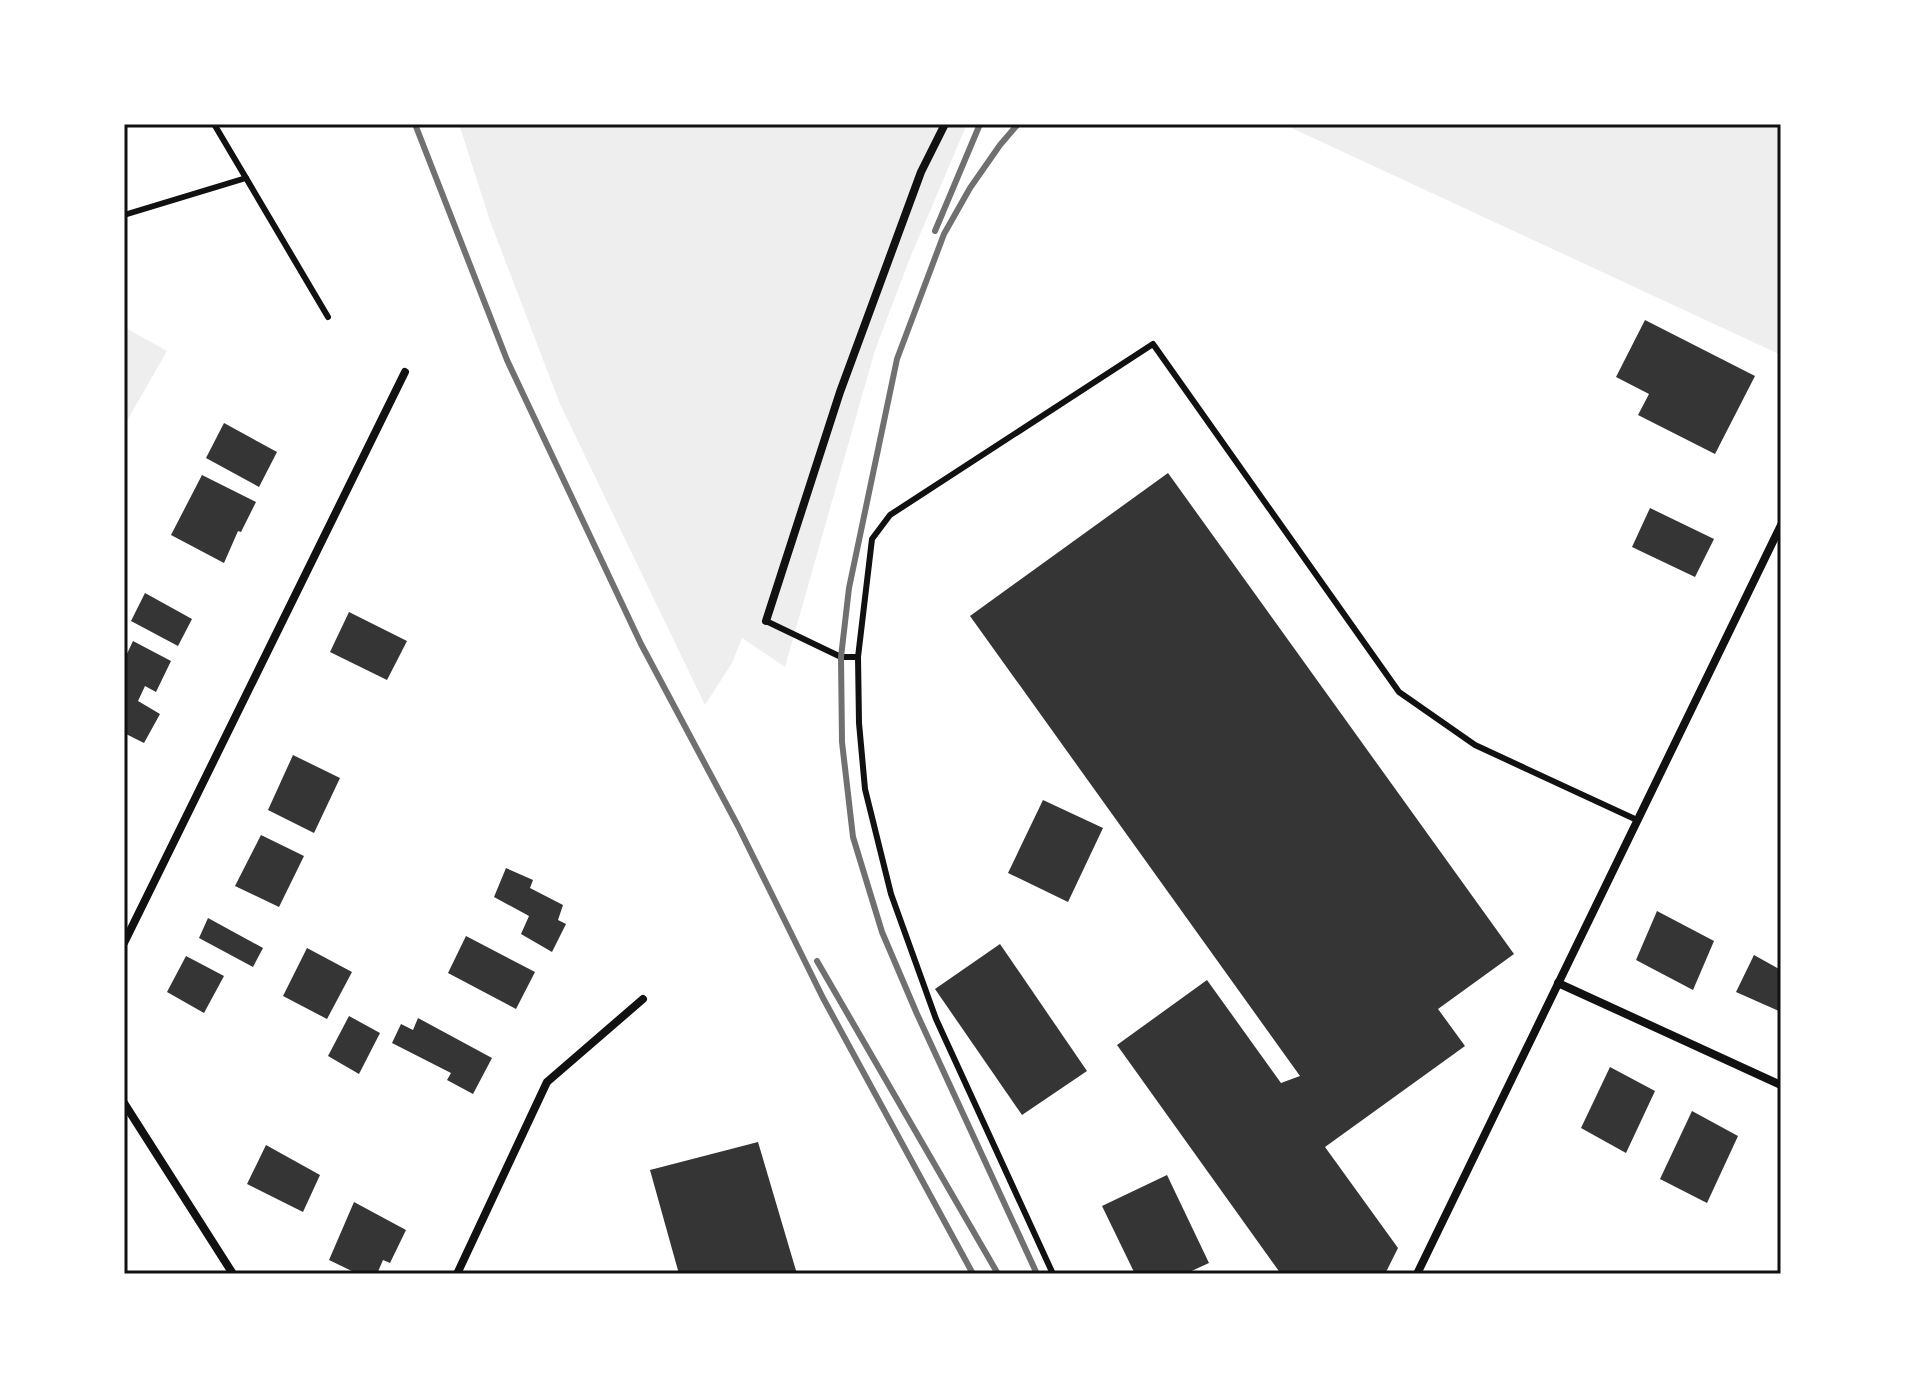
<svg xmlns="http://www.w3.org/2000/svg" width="1905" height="1398" font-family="'Varela Round',sans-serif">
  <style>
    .green { fill: #eee }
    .building { fill: #353535 }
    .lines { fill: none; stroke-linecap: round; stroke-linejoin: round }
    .service { stroke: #111; stroke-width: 6 }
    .minor { stroke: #111; stroke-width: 8 }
    .rail { stroke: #707070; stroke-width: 6 }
    .neatline { fill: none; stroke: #111; stroke-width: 3 }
  </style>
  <rect width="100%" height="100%" fill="#fff"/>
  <!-- green -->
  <g class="green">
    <polygon points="459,124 967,124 910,258 875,350 785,667 742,638 732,663 705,705 560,404 490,221"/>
    <polygon points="1283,124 1781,124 1781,355"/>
    <polygon points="124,327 167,351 124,426"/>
  </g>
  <!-- building -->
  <g class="building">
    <polygon points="1645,320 1755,376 1715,454 1638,415 1649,394 1616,377"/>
    <polygon points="224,423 277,452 259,487 206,458"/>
    <polygon points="1168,473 1514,954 1438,1009 1465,1046 1325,1147 1398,1248 1385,1274 1281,1274 1117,1045 1207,980 1281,1083 1300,1076 970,616"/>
    <polygon points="202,475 256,502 241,532 238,531 224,563 171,535"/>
    <polygon points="1650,508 1714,539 1695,577 1632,547"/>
    <polygon points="145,593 192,619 178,646 131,621"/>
    <polygon points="349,612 407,641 387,680 330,652"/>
    <polygon points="133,641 171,661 156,692 145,686 138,701 160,714 144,743 124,733 124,660"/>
    <polygon points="293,755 340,778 314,833 268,810"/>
    <polygon points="1043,800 1103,828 1068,902 1008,873"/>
    <polygon points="261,835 304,856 279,907 235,886"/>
    <polygon points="506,868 533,880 530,888 563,905 558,920 566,924 552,952 521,934 529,916 494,897"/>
    <polygon points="1657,911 1714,941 1693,990 1636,960"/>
    <polygon points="208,918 263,948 253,967 199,938"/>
    <polygon points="466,936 535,972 516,1009 448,973"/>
    <polygon points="1000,944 1087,1071 1022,1115 935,989"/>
    <polygon points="307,948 352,972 327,1019 283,996"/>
    <polygon points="1754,955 1781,970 1781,1012 1736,992"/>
    <polygon points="186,956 224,976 204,1013 167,992"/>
    <polygon points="349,1016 380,1033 359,1074 328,1056"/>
    <polygon points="418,1018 492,1058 473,1094 447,1080 451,1073 392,1043 401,1024 413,1030"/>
    <polygon points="1610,1067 1655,1091 1626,1153 1581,1128"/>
    <polygon points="1692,1111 1738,1136 1707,1203 1660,1179"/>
    <polygon points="758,1142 797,1274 679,1274 650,1170"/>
    <polygon points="266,1145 320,1175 303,1212 247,1184"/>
    <polygon points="1167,1175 1209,1263 1185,1274 1135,1274 1102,1206"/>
    <polygon points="354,1202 406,1230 390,1263 383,1260 377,1274 358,1274 329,1260"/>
  </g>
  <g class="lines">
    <!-- service -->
    <g class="service">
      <polyline points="214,124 246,178"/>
      <polyline points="124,215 246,178 328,317"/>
      <polyline points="766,621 841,657 858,657"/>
      <polyline points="1053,1274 936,1019 891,894 865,789 859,723 858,657 872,539 890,515 1153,344 1399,692 1475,745 1637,820"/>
    </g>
    <!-- minor -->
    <g class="minor">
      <polyline points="766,621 840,392 921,172 945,124"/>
      <polyline points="124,943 405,372"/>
      <polyline points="1558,983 1781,1085"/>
      <polyline points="124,1103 233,1274"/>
      <polyline points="457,1274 547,1082 643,999"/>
      <polyline points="1417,1274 1781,525"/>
    </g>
    <!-- rail -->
    <g class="rail">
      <polyline points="415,124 507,360 641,644 738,826 823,998 973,1274"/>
      <polyline points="1018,124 1000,145 970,188 944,234 897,359 849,588 841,657 842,742 853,837 882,932 917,1014 1037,1274"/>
      <polyline points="935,231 980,124"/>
      <polyline points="817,961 998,1274"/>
    </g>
  </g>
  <!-- border -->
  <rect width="1905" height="1398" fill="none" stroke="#ffffff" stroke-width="252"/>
  <rect x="126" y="126" width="1653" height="1146" class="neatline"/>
</svg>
